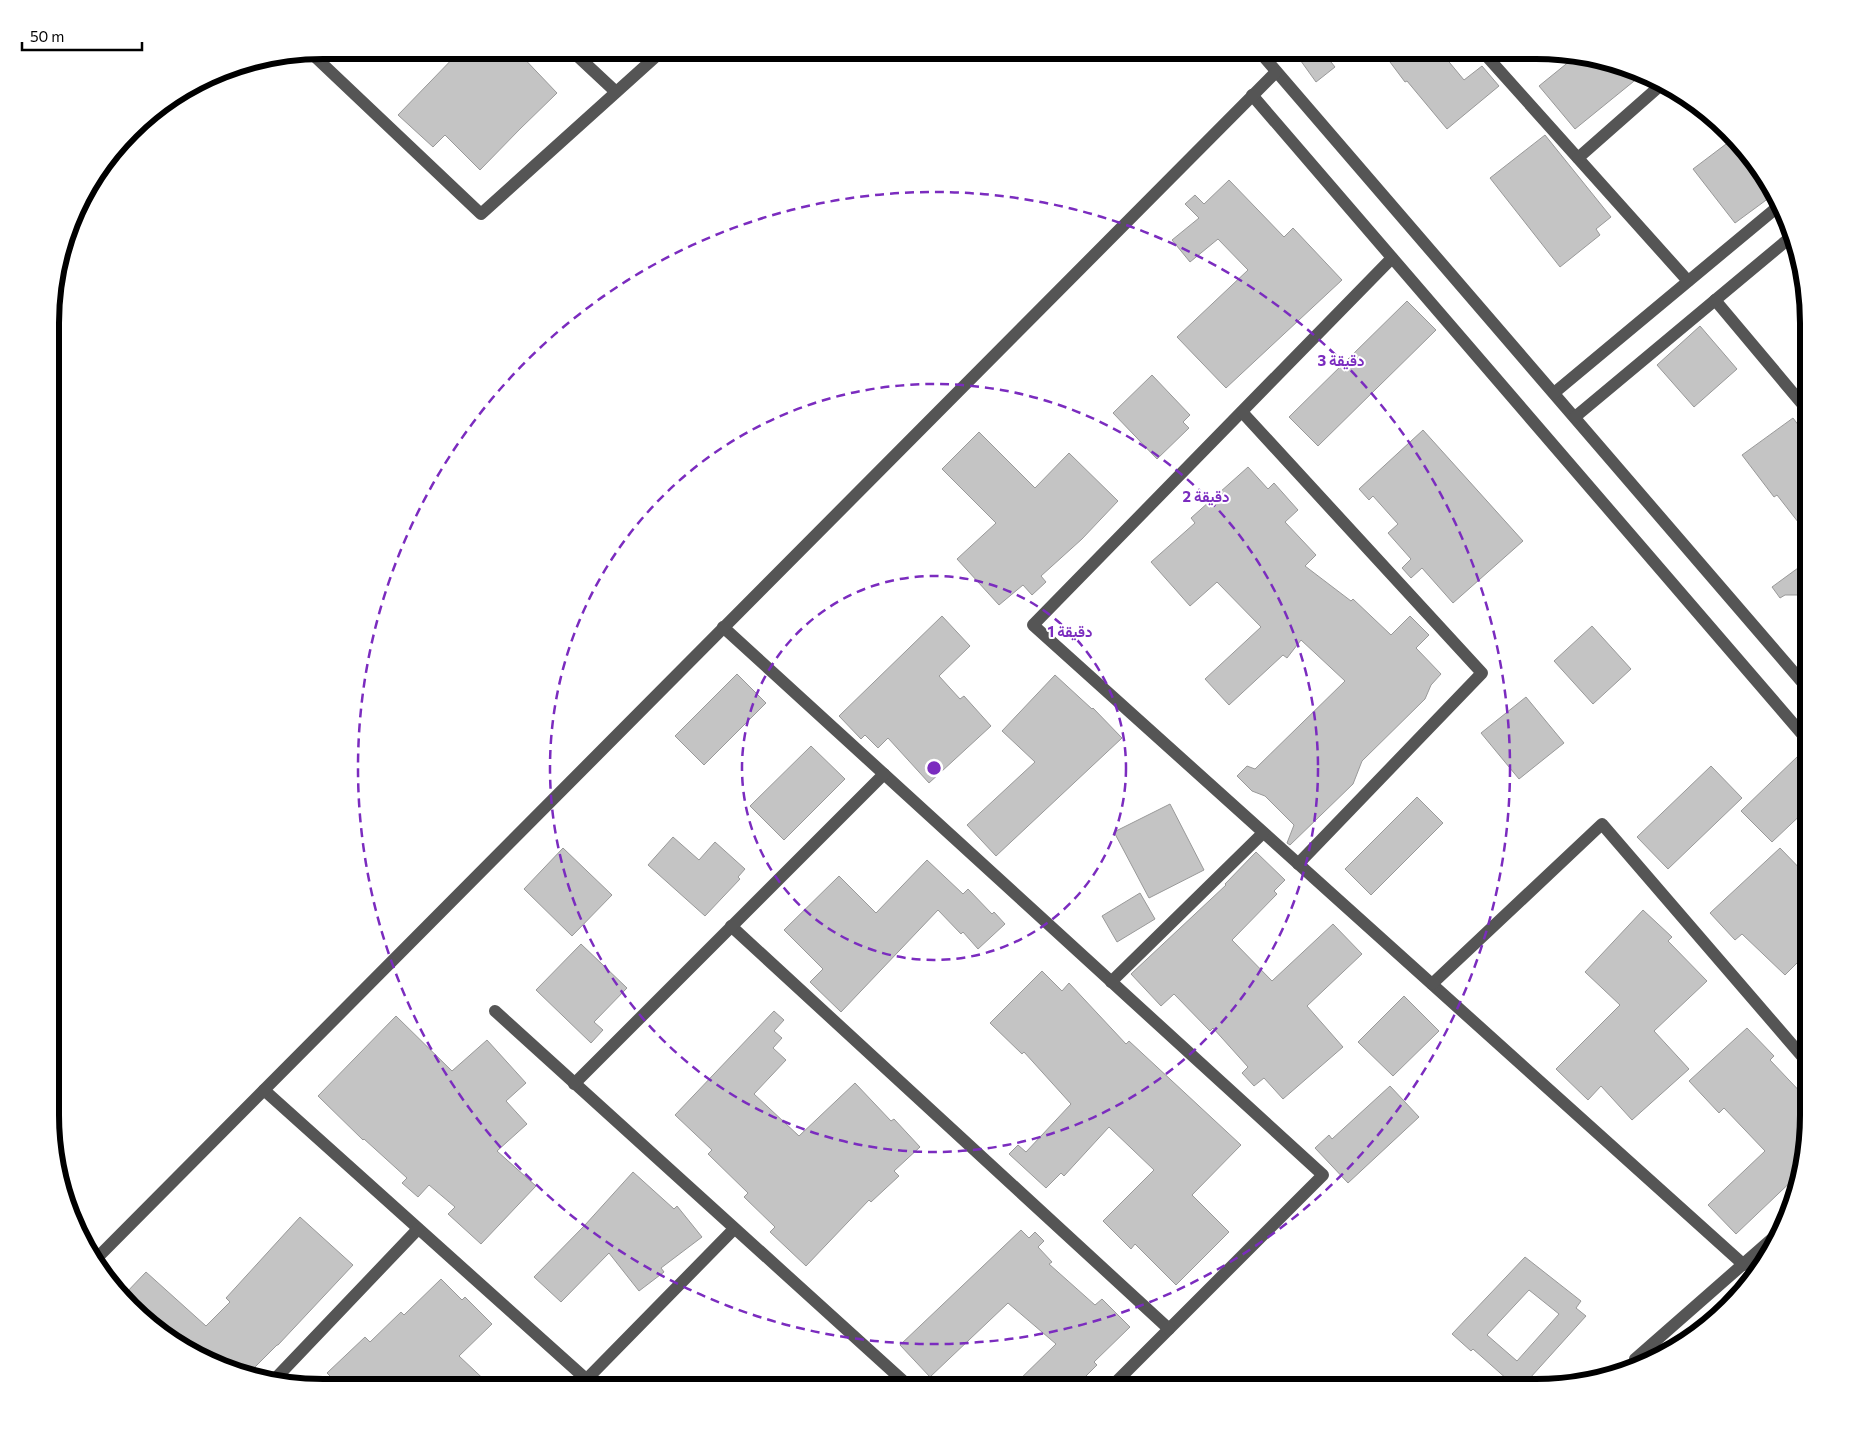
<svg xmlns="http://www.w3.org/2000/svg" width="1859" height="1438" font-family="Commissioner,Vazirmatn,sans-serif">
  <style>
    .building { fill: #c4c4c4; stroke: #999; fill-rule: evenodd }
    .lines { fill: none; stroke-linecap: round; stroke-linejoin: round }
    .minor { stroke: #555; stroke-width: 12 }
    .ring { fill: none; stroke: #7b2cbf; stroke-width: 2.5; stroke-dasharray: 9 6 }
    .rim { fill: none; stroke: #000; stroke-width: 6 }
    .centre { fill: #7b2cbf; stroke: #fff; stroke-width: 2.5 }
    .ring-label { font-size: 15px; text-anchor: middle; font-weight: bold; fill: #7b2cbf; stroke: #fff; stroke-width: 4; stroke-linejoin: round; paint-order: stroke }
  </style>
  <rect width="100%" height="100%" fill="#fff"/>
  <!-- building -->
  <g class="building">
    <polygon points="461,50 516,50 557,93 520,129 480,170 445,135 433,147 398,115"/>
    <polygon points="1293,50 1345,50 1331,62 1335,67 1316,82"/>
    <polygon points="1381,50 1440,51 1464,80 1482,66 1499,86 1447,129 1407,81 1405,82"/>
    <polygon points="1576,56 1644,73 1575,129 1539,86"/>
    <polygon points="1545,135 1611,217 1596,229 1600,235 1560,267 1490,178"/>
    <polygon points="1734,138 1763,171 1768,181 1765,184 1773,195 1735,223 1693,169"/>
    <polygon points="1229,180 1284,237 1293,228 1342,280 1226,388 1177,337 1248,270 1218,239 1190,262 1172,240 1199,218 1185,204 1195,195 1204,204"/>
    <polygon points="1407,301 1436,330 1318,446 1289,417"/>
    <polygon points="1700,326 1737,369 1694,407 1657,365"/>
    <polygon points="1152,375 1190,415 1183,422 1189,428 1157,459 1113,413"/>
    <polygon points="1793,418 1809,439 1809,521 1802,527 1777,495 1774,497 1742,455"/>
    <polygon points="1423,430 1523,541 1453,603 1422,568 1411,578 1402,568 1411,559 1388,533 1398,524 1373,496 1369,500 1359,489"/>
    <polygon points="979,432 1035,488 1069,453 1118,501 1082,539 1041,576 1046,582 1032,595 1023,585 999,605 957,559 996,523 942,469"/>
    <polygon points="1248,467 1268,489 1274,483 1298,510 1285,522 1316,555 1305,566 1351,601 1353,599 1391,635 1410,616 1429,635 1416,648 1441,674 1431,685 1425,699 1362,761 1353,784 1290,845 1287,843 1294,825 1265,796 1252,791 1237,776 1247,766 1255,769 1345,681 1301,640 1287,658 1283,655 1229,705 1205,679 1261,627 1217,582 1190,606 1151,562 1195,523 1191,518"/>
    <polygon points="1809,560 1809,595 1785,595 1780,598 1772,587"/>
    <polygon points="942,616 970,646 939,676 960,699 964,696 991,726 929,783 888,738 878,748 865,735 861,739 839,716"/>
    <polygon points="1592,626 1631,669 1593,704 1554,661"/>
    <polygon points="737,674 766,703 704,765 675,736"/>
    <polygon points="1055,675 1092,709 1093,708 1122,738 996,856 967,825 1035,762 1002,731"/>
    <polygon points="1526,697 1564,743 1519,779 1481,733"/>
    <polygon points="811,746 845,779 784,840 750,806"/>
    <polygon points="1798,756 1809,766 1809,807 1772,842 1741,811"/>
    <polygon points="1711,766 1742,798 1668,869 1637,837"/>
    <polygon points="1417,797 1443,823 1371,895 1345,869"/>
    <polygon points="1170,804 1204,870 1149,898 1114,832"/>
    <polygon points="673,837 699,860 715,842 745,869 738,877 740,879 705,916 648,865"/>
    <polygon points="563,848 612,895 572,936 524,889"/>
    <polygon points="1780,848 1809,878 1809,951 1785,975 1742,934 1735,940 1710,913"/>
    <polygon points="1256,852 1285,880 1274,891 1277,894 1232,940 1272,981 1333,924 1362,954 1307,1006 1343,1047 1283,1099 1264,1078 1254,1086 1242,1073 1248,1067 1213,1028 1210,1031 1174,994 1161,1006 1131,974 1226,885 1225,884"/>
    <polygon points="927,860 963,894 968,889 992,914 994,912 1005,924 978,949 963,932 961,934 938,910 841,1012 810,982 823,969 784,930 839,876 876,913"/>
    <polygon points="1140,893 1155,919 1117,942 1102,916"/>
    <polygon points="1643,910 1672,937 1668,941 1707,981 1654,1031 1689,1069 1632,1120 1601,1086 1588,1100 1556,1069 1620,1005 1585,972"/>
    <polygon points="581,944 627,988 594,1022 603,1030 591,1043 536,990"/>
    <polygon points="1042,971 1062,991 1069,983 1126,1044 1129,1041 1241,1145 1192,1195 1229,1232 1176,1285 1135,1244 1131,1249 1103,1221 1154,1170 1109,1127 1064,1176 1061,1173 1046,1188 1009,1154 1018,1145 1026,1152 1071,1104 1024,1052 1022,1054 990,1023"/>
    <polygon points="1404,996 1439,1031 1393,1076 1358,1042"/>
    <polygon points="774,1011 784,1020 774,1031 782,1038 773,1048 786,1060 754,1094 799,1136 855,1083 891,1121 894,1119 920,1147 894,1171 899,1176 871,1202 869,1200 806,1266 770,1232 775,1227 744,1197 748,1193 708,1154 712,1150 675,1115"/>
    <polygon points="396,1016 452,1071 487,1040 526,1083 506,1101 527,1124 497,1151 536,1186 481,1244 448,1214 455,1207 429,1185 418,1197 402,1183 407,1178 364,1139 363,1140 318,1096"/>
    <polygon points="1747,1028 1774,1056 1770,1060 1807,1099 1808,1133 1799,1174 1736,1234 1708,1205 1765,1151 1724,1108 1719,1113 1689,1081"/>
    <polygon points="1390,1086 1419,1117 1348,1183 1315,1148 1329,1135 1332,1139"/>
    <polygon points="633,1172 674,1209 677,1206 702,1237 661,1268 664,1272 639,1291 609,1253 561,1302 534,1277 585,1225"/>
    <polygon points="300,1217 353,1265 278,1345 277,1345 252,1370 249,1367 243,1373 218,1367 143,1320 124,1295 146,1272 206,1326 230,1302 226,1298"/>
    <polygon points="1021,1230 1029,1238 1035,1232 1044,1241 1038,1247 1052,1262 1049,1264 1095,1305 1102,1299 1130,1327 1094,1362 1097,1365 1074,1388 1011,1388 1056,1344 1008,1303 930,1377 900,1345"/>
    <path d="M 1525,1257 L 1581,1301 L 1576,1308 L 1586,1316 L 1521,1388 L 1517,1388 L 1473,1349 L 1471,1351 L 1452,1334 ZM 1529,1290 L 1559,1314 L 1517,1361 L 1487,1335 Z"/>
    <polygon points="441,1279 462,1300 465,1297 492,1324 459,1356 493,1388 341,1387 327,1373 365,1337 370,1342 401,1312 404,1315"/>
  </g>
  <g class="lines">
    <!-- minor -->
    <g class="minor">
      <polyline points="571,50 616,92"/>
      <polyline points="1258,50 1809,690"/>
      <polyline points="1482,51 1688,281"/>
      <polyline points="310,52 481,214 663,50"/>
      <polyline points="1252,95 1809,742"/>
      <polyline points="1578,158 1662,84"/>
      <polyline points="1392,258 1033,625 1744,1265"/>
      <polyline points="1715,300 1809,412"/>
      <polyline points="1554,393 1781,204"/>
      <polyline points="1242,412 1482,673 1298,864"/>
      <polyline points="1575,417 1792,236"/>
      <polyline points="723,627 1323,1175 1110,1388"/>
      <polyline points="731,926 1169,1329"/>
      <polyline points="1111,982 1263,833"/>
      <polyline points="1432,984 1602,824 1808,1063"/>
      <polyline points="495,1011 911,1388"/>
      <polyline points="574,1084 884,774"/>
      <polyline points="264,1090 586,1379"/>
      <polyline points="96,1259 1276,72"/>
      <polyline points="1643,1366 1635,1359 1782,1230"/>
      <polyline points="274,1380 418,1229"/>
      <polyline points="578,1388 734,1229"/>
    </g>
  </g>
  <!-- distance rings -->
  <g class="ring">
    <circle cx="934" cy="768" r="192"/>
    <circle cx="934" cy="768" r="384"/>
    <circle cx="934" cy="768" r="576"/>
  </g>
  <!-- crop -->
  <path d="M0 0H1859V1438H0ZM323 59H1536A264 264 0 0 1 1800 323V1115A264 264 0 0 1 1536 1379H323A264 264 0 0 1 59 1115V323A264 264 0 0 1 323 59Z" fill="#fff" fill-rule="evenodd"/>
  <path class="rim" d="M323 59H1536A264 264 0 0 1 1800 323V1115A264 264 0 0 1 1536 1379H323A264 264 0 0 1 59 1115V323A264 264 0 0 1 323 59Z"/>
  <circle cx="934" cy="768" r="8" class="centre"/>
  <g class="ring-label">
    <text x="1341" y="366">3 دقيقة</text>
    <text x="1206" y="502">2 دقيقة</text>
    <text x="1070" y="637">1 دقيقة</text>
  </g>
  <!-- scale -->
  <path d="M22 42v8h120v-8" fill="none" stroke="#000000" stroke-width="2.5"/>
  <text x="30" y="42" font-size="15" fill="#000000" stroke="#ffffff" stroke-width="4" paint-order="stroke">50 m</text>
</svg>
